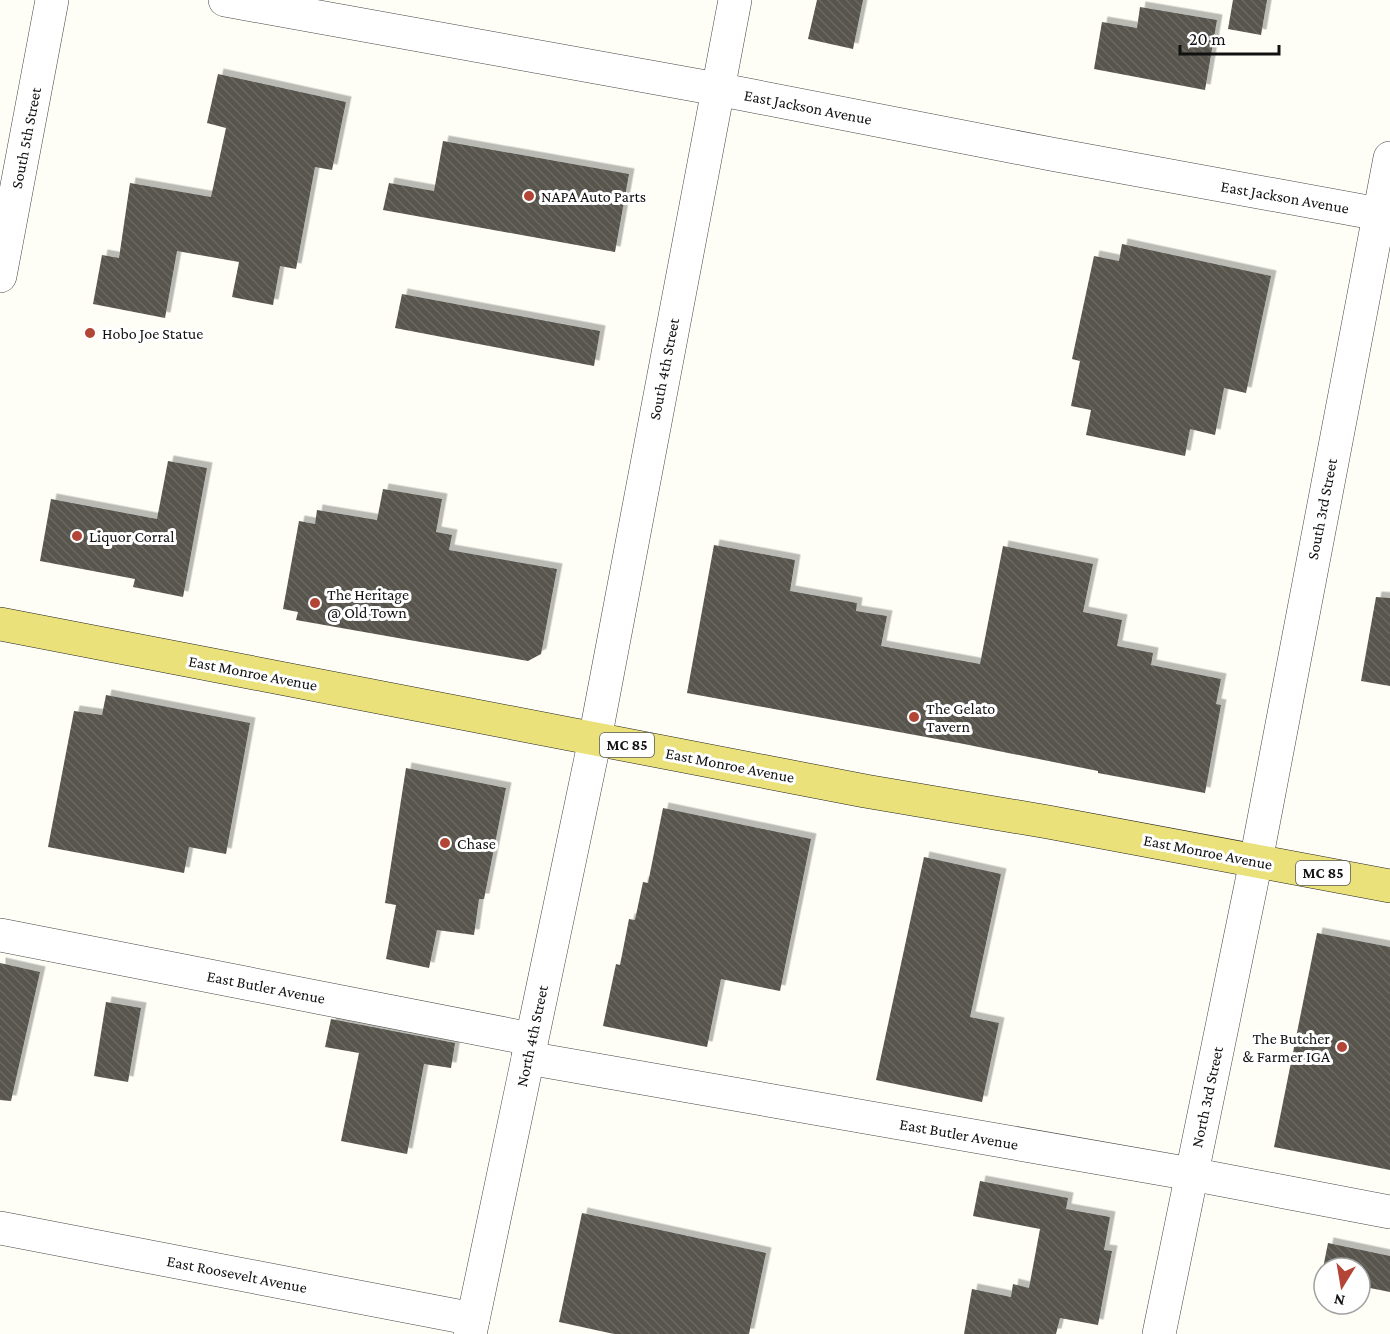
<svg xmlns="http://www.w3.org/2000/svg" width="1390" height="1334" font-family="'Crimson Pro',serif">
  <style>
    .building { fill: url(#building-back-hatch); filter: url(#shadow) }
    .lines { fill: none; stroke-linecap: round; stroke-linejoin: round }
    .minor-casing { stroke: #444; stroke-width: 34 }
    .tertiary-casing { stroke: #444; stroke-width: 34 }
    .primary-casing { stroke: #222; stroke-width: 34 }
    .minor { stroke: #fff; stroke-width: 33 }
    .tertiary { stroke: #fff; stroke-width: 33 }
    .primary { stroke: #eae17a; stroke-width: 33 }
    .poi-dot { fill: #b34537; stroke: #fff; stroke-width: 2 }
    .labels { text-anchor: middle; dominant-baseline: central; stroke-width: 6; stroke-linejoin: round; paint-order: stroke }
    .shield { fill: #fff; stroke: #585858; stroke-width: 1.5 }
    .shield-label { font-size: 15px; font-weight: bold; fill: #111 }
    .street-label { font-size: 16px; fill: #111; stroke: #fff }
    .poi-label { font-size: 16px; fill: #111; stroke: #fff; text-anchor: start }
  </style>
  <defs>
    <pattern id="building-back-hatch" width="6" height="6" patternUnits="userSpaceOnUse" patternTransform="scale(1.5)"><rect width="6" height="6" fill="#58544e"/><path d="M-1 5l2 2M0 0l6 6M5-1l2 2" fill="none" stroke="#6b6863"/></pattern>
    <filter id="shadow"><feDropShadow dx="5.5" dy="-5.5" stdDeviation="0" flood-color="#0004"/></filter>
  </defs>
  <rect width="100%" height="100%" fill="#fefef6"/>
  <!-- building -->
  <g class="building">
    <polygon points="817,0 863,0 853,49 808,39"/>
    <polygon points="1233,0 1267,0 1261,35 1228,29"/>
    <polygon points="1140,7 1217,20 1205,90 1094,69 1102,22 1137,28"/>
    <polygon points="218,74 346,102 332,170 315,167 296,269 280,266 273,305 232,297 239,262 177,251 165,318 93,304 102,255 119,258 130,183 211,197 226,128 207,123"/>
    <polygon points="443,141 629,174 615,252 383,210 389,183 434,191"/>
    <polygon points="1122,244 1271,276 1246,393 1224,388 1215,435 1190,429 1185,456 1086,435 1091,410 1071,406 1080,361 1072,359 1094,256 1119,261"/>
    <polygon points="402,294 600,331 594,366 395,328"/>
    <polygon points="168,461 207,468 183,597 133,587 135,579 40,561 51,499 157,519"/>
    <polygon points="383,489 442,499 436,532 452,535 449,550 557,569 541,654 528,661 296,620 298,612 283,609 299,521 315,524 317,510 377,520"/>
    <polygon points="714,545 795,560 790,591 857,603 856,611 887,616 881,646 980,664 1003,546 1093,564 1083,612 1122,620 1117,646 1153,653 1151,665 1221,679 1216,704 1221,705 1205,793 1098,773 1098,771 964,744 687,693"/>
    <polygon points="1376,597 1390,598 1390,686 1361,681"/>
    <polygon points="106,695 250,723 226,854 189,847 184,873 48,847 74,711 102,715"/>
    <polygon points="406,768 506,788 484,899 479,899 474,935 437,930 429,968 386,959 396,905 385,903"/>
    <polygon points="663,808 811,839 780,991 721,979 707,1047 603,1026 616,964 620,965 629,919 635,920 643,882 648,883"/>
    <polygon points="924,857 1001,874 970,1017 999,1023 982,1102 876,1080"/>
    <polygon points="1317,933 1390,947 1390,1170 1274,1147"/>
    <polygon points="0,963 40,972 11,1101 0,1100"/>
    <polygon points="106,1002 141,1008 128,1082 94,1076"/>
    <polygon points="331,1019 455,1043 451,1068 424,1064 407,1154 341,1141 359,1053 325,1047"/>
    <polygon points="980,1181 1068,1198 1066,1209 1110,1217 1104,1250 1112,1251 1098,1325 1060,1318 1056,1334 964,1334 972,1289 1011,1297 1013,1284 1029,1288 1040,1229 973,1216"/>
    <polygon points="582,1213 766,1253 749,1334 614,1334 559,1322"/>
    <polygon points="1328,1243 1390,1256 1390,1292 1360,1286 1360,1268 1324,1268 1324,1279 1321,1278"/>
  </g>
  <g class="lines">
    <defs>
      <g id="minor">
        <polyline points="225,0 717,89 1051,154 1390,216"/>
        <polyline points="0,276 52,0"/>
        <polyline points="595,739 735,0"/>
        <polyline points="0,935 531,1039"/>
        <polyline points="528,1058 1191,1174 1390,1212"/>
        <polyline points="0,1228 473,1319"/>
        <polyline points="1159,1334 1256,861 1390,158"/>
      </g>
      <polyline id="tertiary" points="470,1334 595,739"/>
      <polyline id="primary" points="0,624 865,791 1048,822 1390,886"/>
    </defs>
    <!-- minor casing -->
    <use href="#minor" class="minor-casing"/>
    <!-- tertiary casing -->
    <use href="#tertiary" class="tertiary-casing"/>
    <!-- primary casing -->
    <use href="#primary" class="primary-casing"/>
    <!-- minor -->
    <use href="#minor" class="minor"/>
    <!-- tertiary -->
    <use href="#tertiary" class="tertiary"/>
    <!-- primary -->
    <use href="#primary" class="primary"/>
  </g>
  <!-- markers -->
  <g class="poi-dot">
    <circle cx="529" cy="196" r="6"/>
    <circle cx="90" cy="333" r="6"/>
    <circle cx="77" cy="536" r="6"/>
    <circle cx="315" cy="603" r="6"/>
    <circle cx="914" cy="717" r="6"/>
    <circle cx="445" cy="843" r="6"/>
    <circle cx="1342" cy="1047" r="6"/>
  </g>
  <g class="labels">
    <!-- shield labels -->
    <g class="shield">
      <rect x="600" y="733" width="54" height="24" rx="4.5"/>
      <rect x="1296" y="861" width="54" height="24" rx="4.5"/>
    </g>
    <g class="shield-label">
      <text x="627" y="745">MC 85</text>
      <text x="1323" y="873">MC 85</text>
    </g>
    <!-- street labels -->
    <g class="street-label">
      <text transform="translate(808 107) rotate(11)">East Jackson Avenue</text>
      <text transform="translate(26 138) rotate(-79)">South 5th Street</text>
      <text transform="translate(1285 197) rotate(10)">East Jackson Avenue</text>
      <text transform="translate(664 369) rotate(-79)">South 4th Street</text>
      <text transform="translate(1322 509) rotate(-79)">South 3rd Street</text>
      <text transform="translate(253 673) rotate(11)">East Monroe Avenue</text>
      <text transform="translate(730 765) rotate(11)">East Monroe Avenue</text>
      <text transform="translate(1208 852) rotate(11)">East Monroe Avenue</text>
      <text transform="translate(266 987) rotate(11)">East Butler Avenue</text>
      <text transform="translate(532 1036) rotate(-78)">North 4th Street</text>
      <text transform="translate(1207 1097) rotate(-78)">North 3rd Street</text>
      <text transform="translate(959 1134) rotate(10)">East Butler Avenue</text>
      <text transform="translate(237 1274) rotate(11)">East Roosevelt Avenue</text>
    </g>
    <!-- poi labels -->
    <g class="poi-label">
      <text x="541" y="196">NAPA Auto Parts</text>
      <text x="102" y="333">Hobo Joe Statue</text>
      <text x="89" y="536">Liquor Corral</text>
      <text x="327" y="594">The Heritage<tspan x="327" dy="18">@ Old Town</tspan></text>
      <text x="926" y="708">The Gelato<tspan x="926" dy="18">Tavern</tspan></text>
      <text x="457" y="843">Chase</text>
      <text x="1330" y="1038" text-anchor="end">The Butcher<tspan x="1330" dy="18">&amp; Farmer IGA</tspan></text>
    </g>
  </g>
  <!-- north arrow -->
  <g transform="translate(1342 1286) rotate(191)"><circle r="28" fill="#ffffff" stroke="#a0a0a0" stroke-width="1.5"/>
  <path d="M0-4.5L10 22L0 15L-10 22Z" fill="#b34537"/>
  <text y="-9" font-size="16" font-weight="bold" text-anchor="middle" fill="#111111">N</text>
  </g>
  <!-- scale -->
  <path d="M1180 45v9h99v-9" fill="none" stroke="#111111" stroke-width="3"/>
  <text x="1189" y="45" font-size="18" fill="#111111" stroke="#ffffff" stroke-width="4.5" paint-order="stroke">20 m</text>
</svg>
